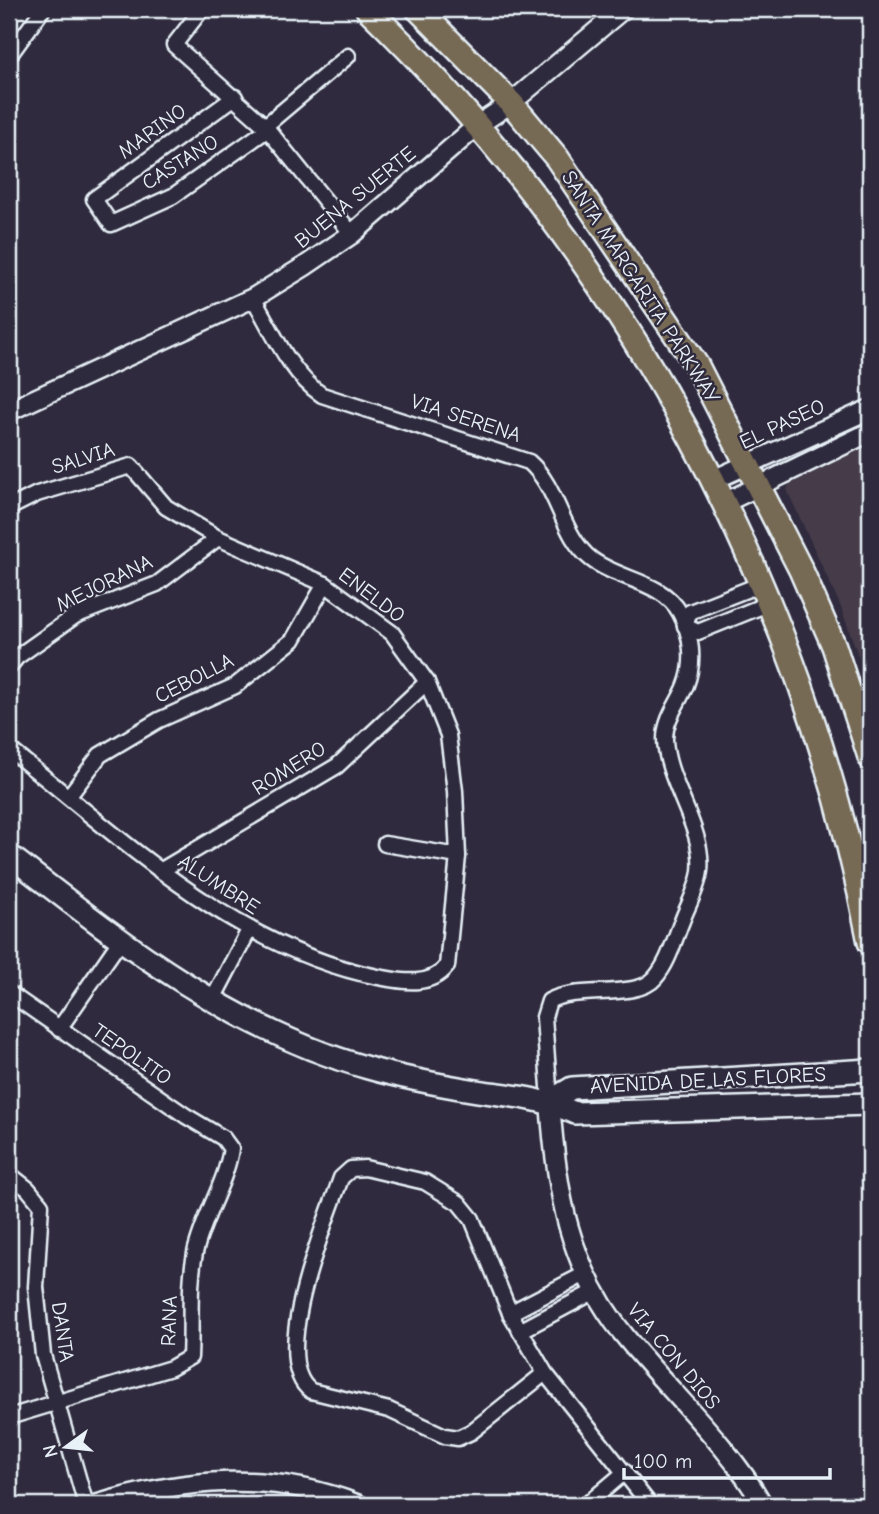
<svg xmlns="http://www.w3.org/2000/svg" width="879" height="1514" font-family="'Comic Neue',sans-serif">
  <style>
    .built { fill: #443b4a }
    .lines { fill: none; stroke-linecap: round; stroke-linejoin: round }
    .minor-casing { stroke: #e8f1f8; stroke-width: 19 }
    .tertiary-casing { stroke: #e8f1f8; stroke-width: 23 }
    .secondary-casing { stroke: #e8f1f8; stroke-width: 26 }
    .primary-casing { stroke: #e8f1f8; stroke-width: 28 }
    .minor { stroke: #2f2a3d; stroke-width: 14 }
    .tertiary { stroke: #2f2a3d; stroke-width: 18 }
    .secondary { stroke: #2f2a3d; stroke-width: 21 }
    .primary { stroke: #776a54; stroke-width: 23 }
    .labels { text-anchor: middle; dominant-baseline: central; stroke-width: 5; stroke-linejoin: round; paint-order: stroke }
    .street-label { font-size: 21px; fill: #e8f1f8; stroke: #2f2a3d }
  </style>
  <rect width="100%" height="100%" fill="#2f2a3d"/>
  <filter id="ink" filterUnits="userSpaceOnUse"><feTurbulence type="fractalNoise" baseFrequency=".0143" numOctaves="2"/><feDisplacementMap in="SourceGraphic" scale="14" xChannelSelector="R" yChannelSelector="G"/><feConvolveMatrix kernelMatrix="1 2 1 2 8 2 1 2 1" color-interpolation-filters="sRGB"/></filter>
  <g filter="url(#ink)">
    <!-- built -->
    <polygon class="built" points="870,436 870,689 840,605 787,490 794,471"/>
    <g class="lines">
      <defs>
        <g id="minor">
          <polyline points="202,9 174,45 265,126 352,234"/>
          <polyline points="9,56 43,9"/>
          <polyline points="235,97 94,199 111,224 173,196 268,129"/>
          <polyline points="265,126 348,56"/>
          <path d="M 253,298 C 272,330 290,374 322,395 L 529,462 C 559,488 561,535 591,559 C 618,580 663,581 680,613 C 692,635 695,662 686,685 C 679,703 665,718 665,739 C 666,782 705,828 700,871 C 698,888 688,905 682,921 C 674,940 669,962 655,978 C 637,1000 576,985 549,1001 L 544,1017 L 550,1101"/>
          <path d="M 9,508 L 37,494 L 131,466 L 166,507 L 218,538 L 325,584 L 392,633 L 427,682 L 448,735 L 455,791 L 458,856 L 447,966 C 431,987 403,982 378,977 C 232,948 122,838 9,749"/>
          <polygon points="751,588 765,593 760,607 698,632 685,626 690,612"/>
          <polyline points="9,667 17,657 75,616 157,584 218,538"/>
          <polyline points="69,796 100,755 159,720 235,686 293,640 325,584"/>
          <polyline points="385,844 458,856"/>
          <polyline points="160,871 337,766 427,682"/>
          <path d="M 9,993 L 186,1116 L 223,1138 L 231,1149 C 225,1185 203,1217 195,1253 C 188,1287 192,1322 190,1357 L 171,1368 L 9,1417"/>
          <polyline points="212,1001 249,930"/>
          <polyline points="59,1029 120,941"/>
          <polyline points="9,1174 28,1189 41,1205 36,1287 43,1355 86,1505"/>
          <polyline points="510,1313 585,1274"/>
          <polyline points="520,1331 595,1291"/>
          <path d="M 545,1373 L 471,1432 L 458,1438 L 445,1436 L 389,1410 L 311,1391 C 267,1360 327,1219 341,1178 L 351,1169 L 365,1168 L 425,1182 L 459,1203 L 472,1219 L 510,1313 L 545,1373 L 650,1505"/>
          <polyline points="586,1505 625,1472"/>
        </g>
        <g id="tertiary">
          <polyline points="9,411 253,298 305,266 352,234 478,125 511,103 623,9"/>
          <polyline points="713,480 870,409"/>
          <polyline points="724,503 870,432"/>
          <path d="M 550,1101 C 556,1190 568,1269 628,1340 C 673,1395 728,1444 763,1505"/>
          <path d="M 95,1505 C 184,1478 271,1470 359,1505"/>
        </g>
        <g id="secondary">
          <path d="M 9,855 C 120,941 230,1029 368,1068 C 403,1078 440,1085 477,1091 C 511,1096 543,1098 575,1113 L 870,1104"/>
          <polyline points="550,1101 572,1088 870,1070"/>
        </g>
        <g id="primary">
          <path d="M 368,9 C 626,260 802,588 870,942"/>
          <polyline points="418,9 511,103 557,158 697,366 801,570 834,646 870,757"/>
        </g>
      </defs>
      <!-- minor casing -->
      <use href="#minor" class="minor-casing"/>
      <!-- tertiary casing -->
      <use href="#tertiary" class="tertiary-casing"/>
      <!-- secondary casing -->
      <use href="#secondary" class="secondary-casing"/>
      <!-- primary casing -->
      <use href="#primary" class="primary-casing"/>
      <!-- minor -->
      <use href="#minor" class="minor"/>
      <!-- tertiary -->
      <use href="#tertiary" class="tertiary"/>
      <!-- secondary -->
      <use href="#secondary" class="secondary"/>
      <!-- primary -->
      <use href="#primary" class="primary"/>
    </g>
  </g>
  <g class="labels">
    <!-- street labels -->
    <g class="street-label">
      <text transform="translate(152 131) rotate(-36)">MARINO</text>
      <text transform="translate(180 162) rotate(-32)">CASTANO</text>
      <text transform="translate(355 197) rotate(-39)">BUENA SUERTE</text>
      <text transform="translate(641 287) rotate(57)">SANTA MARGARITA PARKWAY</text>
      <text transform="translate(466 418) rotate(18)">VIA SERENA</text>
      <text transform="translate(782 424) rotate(-25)">EL PASEO</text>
      <text transform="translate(83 458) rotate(-17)">SALVIA</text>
      <text transform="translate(104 583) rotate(-26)">MEJORANA</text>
      <text transform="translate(372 595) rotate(37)">ENELDO</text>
      <text transform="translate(194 678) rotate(-27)">CEBOLLA</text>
      <text transform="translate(289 768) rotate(-32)">ROMERO</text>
      <text transform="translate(219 884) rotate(33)">ALUMBRE</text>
      <text transform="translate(132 1054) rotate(35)">TEPOLITO</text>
      <text transform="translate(708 1080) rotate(-3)">AVENIDA DE LAS FLORES</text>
      <text transform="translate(169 1321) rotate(-88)">RANA</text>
      <text transform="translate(63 1332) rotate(82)">DANTA</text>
      <text transform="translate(674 1356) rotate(50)">VIA CON DIOS</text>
    </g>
  </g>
  <!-- margin -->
  <rect width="879" height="1514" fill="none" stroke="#2f2a3d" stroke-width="35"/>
  <rect x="18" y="18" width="844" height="1479" fill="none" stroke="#e8f1f8" stroke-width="2.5" filter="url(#ink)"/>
  <!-- north arrow -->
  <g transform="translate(66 1447) rotate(255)" stroke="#2f2a3d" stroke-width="5" paint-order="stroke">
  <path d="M0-5L12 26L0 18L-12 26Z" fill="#e8f1f8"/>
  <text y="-10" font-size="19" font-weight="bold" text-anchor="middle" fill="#e8f1f8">N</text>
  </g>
  <!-- scale -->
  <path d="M624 1468v10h206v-10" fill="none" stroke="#e8f1f8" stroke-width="3.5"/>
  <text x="634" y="1468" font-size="21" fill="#e8f1f8" stroke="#2f2a3d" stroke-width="5" paint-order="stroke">100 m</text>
</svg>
